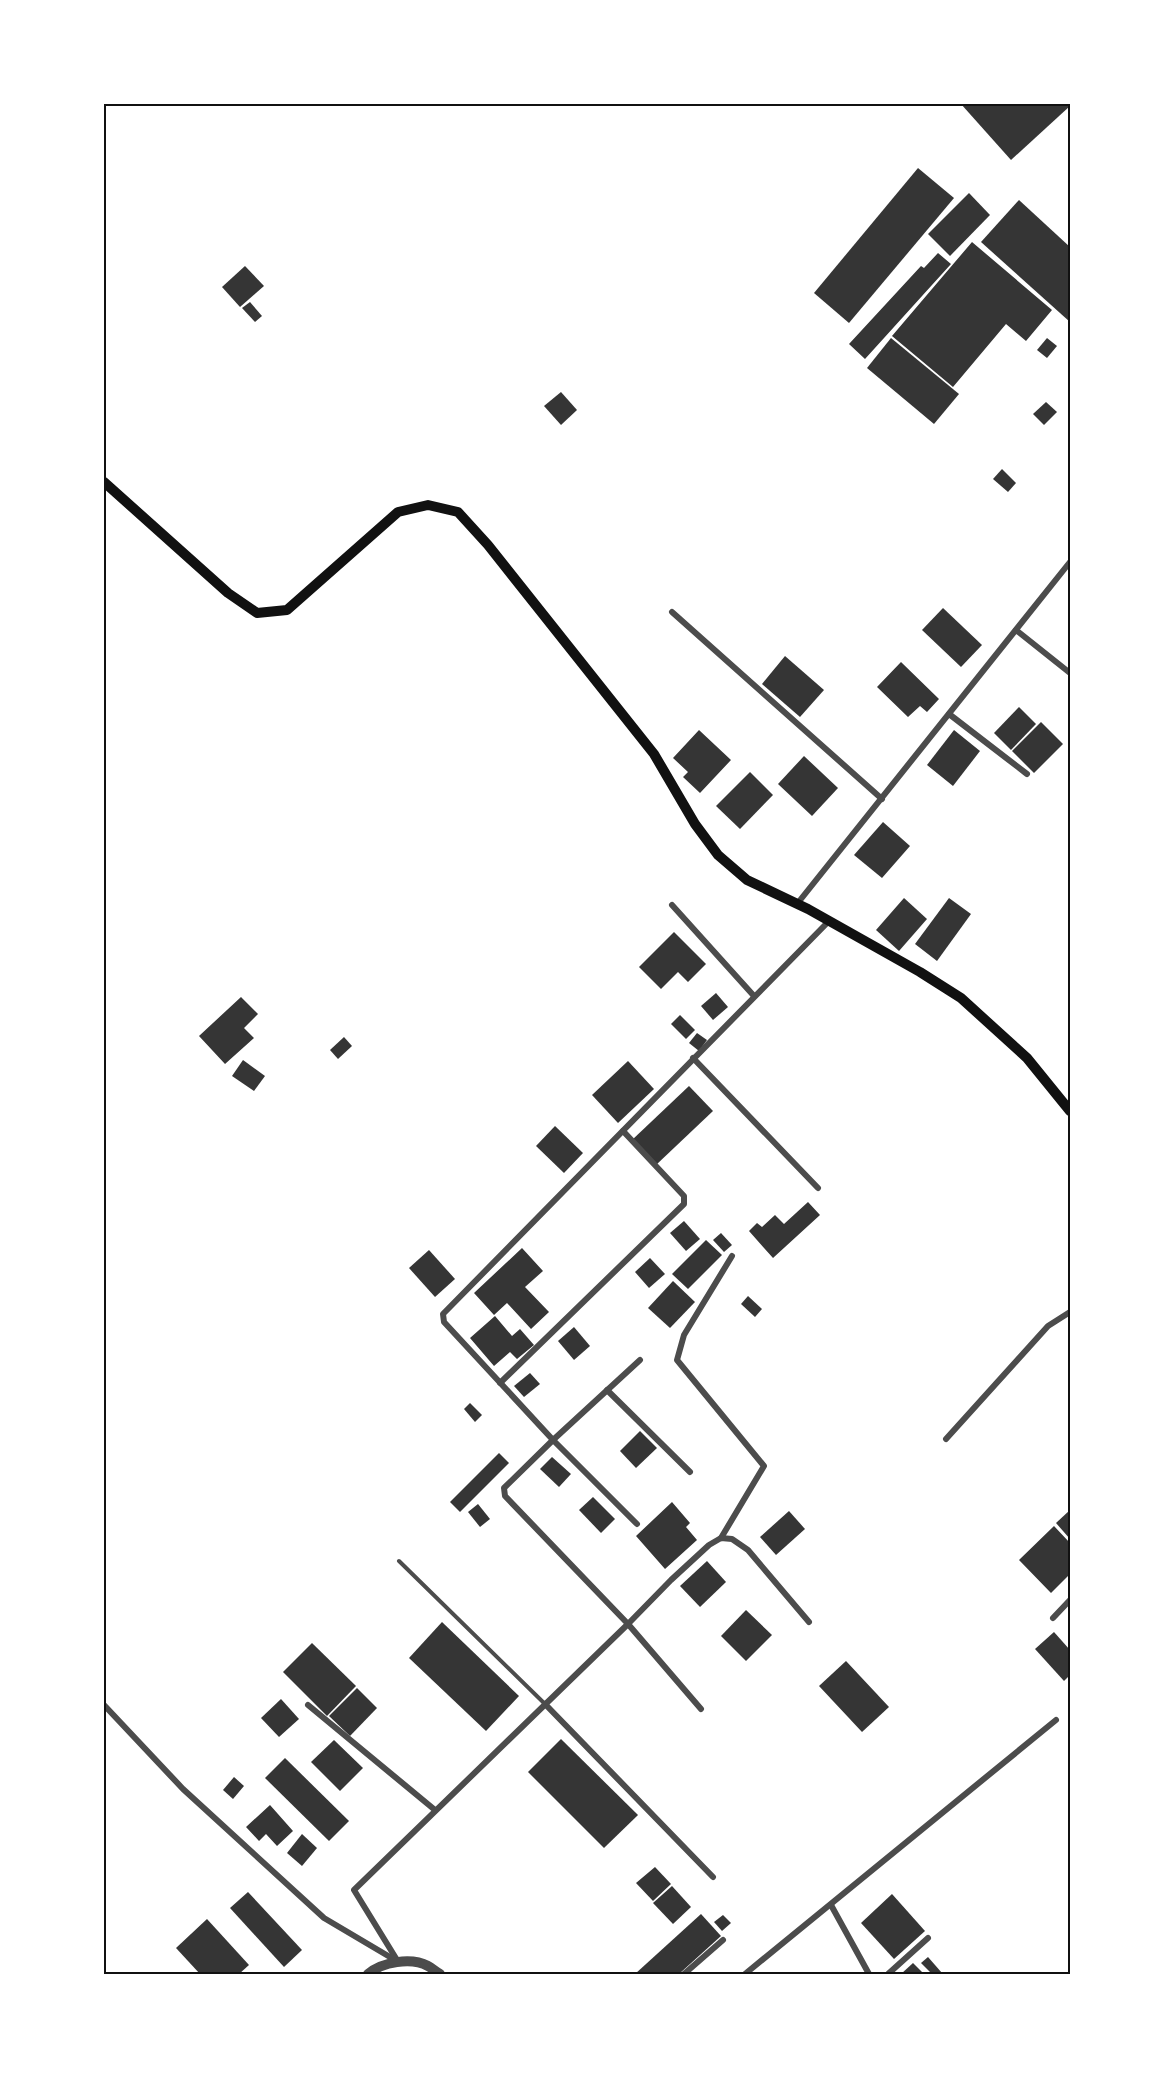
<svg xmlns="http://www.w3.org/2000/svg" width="1174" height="2078" font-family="'Space Grotesk',sans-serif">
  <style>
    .building { fill: #353535 }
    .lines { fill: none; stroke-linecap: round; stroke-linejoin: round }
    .service { stroke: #4c4c4c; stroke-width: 4 }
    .minor { stroke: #4c4c4c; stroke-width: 6 }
    .tertiary { stroke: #4c4c4c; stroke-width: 10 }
    .secondary { stroke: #111; stroke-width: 10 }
    .neatline { fill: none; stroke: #111; stroke-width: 2 }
  </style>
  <rect width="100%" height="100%" fill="#fff"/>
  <!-- building -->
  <g class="building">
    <polygon points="961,104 1070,104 1070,106 1011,160"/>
    <polygon points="918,168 954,198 849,323 814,293"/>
    <polygon points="969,193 990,215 950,256 928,234"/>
    <polygon points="1019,200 1070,247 1070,322 981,242"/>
    <polygon points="972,242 1052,310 1026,341 1006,324 953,387 892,336"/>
    <polygon points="938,253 951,264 865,359 849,344 921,266 924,268"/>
    <polygon points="245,266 264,286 240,307 222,287"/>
    <polygon points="250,302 262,316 255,322 242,308"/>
    <polygon points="891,338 959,394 934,424 867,368"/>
    <polygon points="1047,338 1057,346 1047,358 1037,350"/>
    <polygon points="561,392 577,410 561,425 544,406"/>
    <polygon points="1046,402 1057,412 1044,425 1033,414"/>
    <polygon points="1002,469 1016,483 1008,492 993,479"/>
    <polygon points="943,608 982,645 961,667 922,630"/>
    <polygon points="785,656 824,690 800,717 762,684"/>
    <polygon points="901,662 939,699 927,712 920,706 908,717 877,687"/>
    <polygon points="1019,707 1036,724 1011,750 994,733"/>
    <polygon points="1041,722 1063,744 1034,773 1012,751"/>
    <polygon points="699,730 731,760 700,793 683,777 688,772 673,758"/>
    <polygon points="954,730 980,751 953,786 927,765"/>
    <polygon points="804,756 838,788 812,816 778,784"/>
    <polygon points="750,772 773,795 740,829 716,806"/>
    <polygon points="883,822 910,846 882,878 854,855"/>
    <polygon points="904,898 927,919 899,951 876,930"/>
    <polygon points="949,898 971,914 937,961 915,944"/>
    <polygon points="674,932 706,964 688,982 678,972 661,989 639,967"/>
    <polygon points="716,993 728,1007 713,1020 701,1006"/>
    <polygon points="241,997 258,1014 244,1028 254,1038 225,1064 199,1036"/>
    <polygon points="680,1015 695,1030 686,1039 671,1024"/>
    <polygon points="697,1033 707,1040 699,1051 689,1043"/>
    <polygon points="344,1037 352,1046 338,1059 330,1050"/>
    <polygon points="243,1060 265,1076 254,1091 232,1076"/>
    <polygon points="628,1061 654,1089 618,1123 592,1095"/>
    <polygon points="689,1086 713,1111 656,1165 632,1140"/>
    <polygon points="555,1126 583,1153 564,1173 536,1146"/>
    <polygon points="808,1202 820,1215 773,1258 749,1231 757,1223 762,1227 775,1215 784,1224"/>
    <polygon points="684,1221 700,1239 686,1251 670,1233"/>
    <polygon points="721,1233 732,1245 724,1252 713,1240"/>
    <polygon points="706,1240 722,1255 688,1289 672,1274"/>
    <polygon points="522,1248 543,1271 525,1287 549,1312 531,1329 507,1303 494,1315 474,1293"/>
    <polygon points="429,1250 455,1279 435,1297 409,1268"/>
    <polygon points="650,1258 665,1274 649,1288 635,1272"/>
    <polygon points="673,1281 695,1302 670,1328 648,1308"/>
    <polygon points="748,1296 762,1309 755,1317 741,1304"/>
    <polygon points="495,1316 512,1336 520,1329 534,1345 517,1359 510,1352 494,1366 470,1338"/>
    <polygon points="574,1327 590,1346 574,1360 558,1341"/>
    <polygon points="530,1373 540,1384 524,1397 514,1386"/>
    <polygon points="470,1403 482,1415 475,1422 464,1409"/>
    <polygon points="640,1431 657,1448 636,1468 620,1451"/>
    <polygon points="499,1453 509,1463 460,1512 450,1502"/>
    <polygon points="552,1457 571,1474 559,1487 540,1469"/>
    <polygon points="593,1497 615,1519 601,1533 579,1510"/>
    <polygon points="672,1502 690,1523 686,1527 697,1540 665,1569 636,1536"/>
    <polygon points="478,1504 490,1519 480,1527 468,1512"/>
    <polygon points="1070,1510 1070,1539 1056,1523"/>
    <polygon points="789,1511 805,1529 776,1555 760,1537"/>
    <polygon points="1054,1526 1070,1543 1070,1566 1068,1568 1070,1574 1051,1593 1019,1560"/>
    <polygon points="707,1561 726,1582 700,1607 680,1586"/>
    <polygon points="746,1610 772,1635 746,1661 721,1636"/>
    <polygon points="442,1622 519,1696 486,1731 409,1658"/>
    <polygon points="1054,1632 1070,1650 1070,1675 1064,1681 1035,1649"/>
    <polygon points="312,1643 356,1686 327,1716 283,1672"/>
    <polygon points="846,1661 889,1707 862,1732 819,1686"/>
    <polygon points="357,1688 377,1708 350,1736 329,1716"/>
    <polygon points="281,1699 299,1719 279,1737 261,1718"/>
    <polygon points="561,1739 638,1815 604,1848 528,1772"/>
    <polygon points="334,1740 363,1768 340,1791 311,1762"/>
    <polygon points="285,1758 349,1821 329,1841 265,1778"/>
    <polygon points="234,1777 244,1786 233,1799 223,1790"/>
    <polygon points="270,1805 293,1831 277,1846 266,1834 259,1841 246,1827"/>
    <polygon points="302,1834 317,1848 302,1866 287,1853"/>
    <polygon points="655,1867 671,1884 653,1901 636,1883"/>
    <polygon points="672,1886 691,1907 673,1924 653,1903"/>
    <polygon points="248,1892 302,1950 284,1967 230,1908"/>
    <polygon points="892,1894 925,1931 894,1959 861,1923"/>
    <polygon points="701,1914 721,1936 679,1974 635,1974"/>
    <polygon points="723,1915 731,1923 722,1931 714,1922"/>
    <polygon points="207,1919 249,1965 239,1974 200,1974 176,1948"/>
    <polygon points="928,1957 942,1973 940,1974 932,1974 921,1963"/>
    <polygon points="913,1963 924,1974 901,1974"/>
  </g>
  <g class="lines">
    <!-- service -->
    <polyline class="service" points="399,1561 545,1704"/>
    <!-- minor -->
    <g class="minor">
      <polyline points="672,612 882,799"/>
      <polyline points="1016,630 1070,673"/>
      <polyline points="949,714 1027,774"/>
      <polyline points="797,904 1070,562"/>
      <polyline points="672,905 754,996"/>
      <polyline points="693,1058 818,1188"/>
      <polyline points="500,1383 684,1204 684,1196 623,1131"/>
      <polyline points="607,1390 690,1472"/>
      <polyline points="946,1439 1048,1326 1070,1312"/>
      <polyline points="637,1524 553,1440 640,1360"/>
      <polyline points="721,1538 764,1466 677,1360 684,1335 732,1256"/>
      <polyline points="1053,1618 1070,1600"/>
      <polyline points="545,1704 713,1877"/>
      <polyline points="104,1705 183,1789 324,1918 395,1960"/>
      <polyline points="308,1705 435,1810"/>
      <polyline points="701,1709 628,1624 671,1580 709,1545 721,1538 732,1539 748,1550 809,1622"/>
      <polyline points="831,1905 869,1974"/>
      <polyline points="397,1960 354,1890 628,1624 505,1496 504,1488 553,1440 444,1322 443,1314 829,921"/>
      <polyline points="684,1974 723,1940"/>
      <polyline points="745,1974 1056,1720"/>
      <polyline points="888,1974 928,1938"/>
    </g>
    <!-- tertiary -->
    <path class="tertiary" d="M 368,1974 C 382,1962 411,1957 428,1966 C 432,1968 436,1972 440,1974"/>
    <!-- secondary -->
    <polyline class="secondary" points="104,482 228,593 257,613 287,610 398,512 428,505 458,512 488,545 654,754 695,824 718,855 747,880 808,909 920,972 961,998 1027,1058 1070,1111"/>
  </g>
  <!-- border -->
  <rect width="1174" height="2078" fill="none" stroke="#ffffff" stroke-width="210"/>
  <rect x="105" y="105" width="964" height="1868" class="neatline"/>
</svg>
